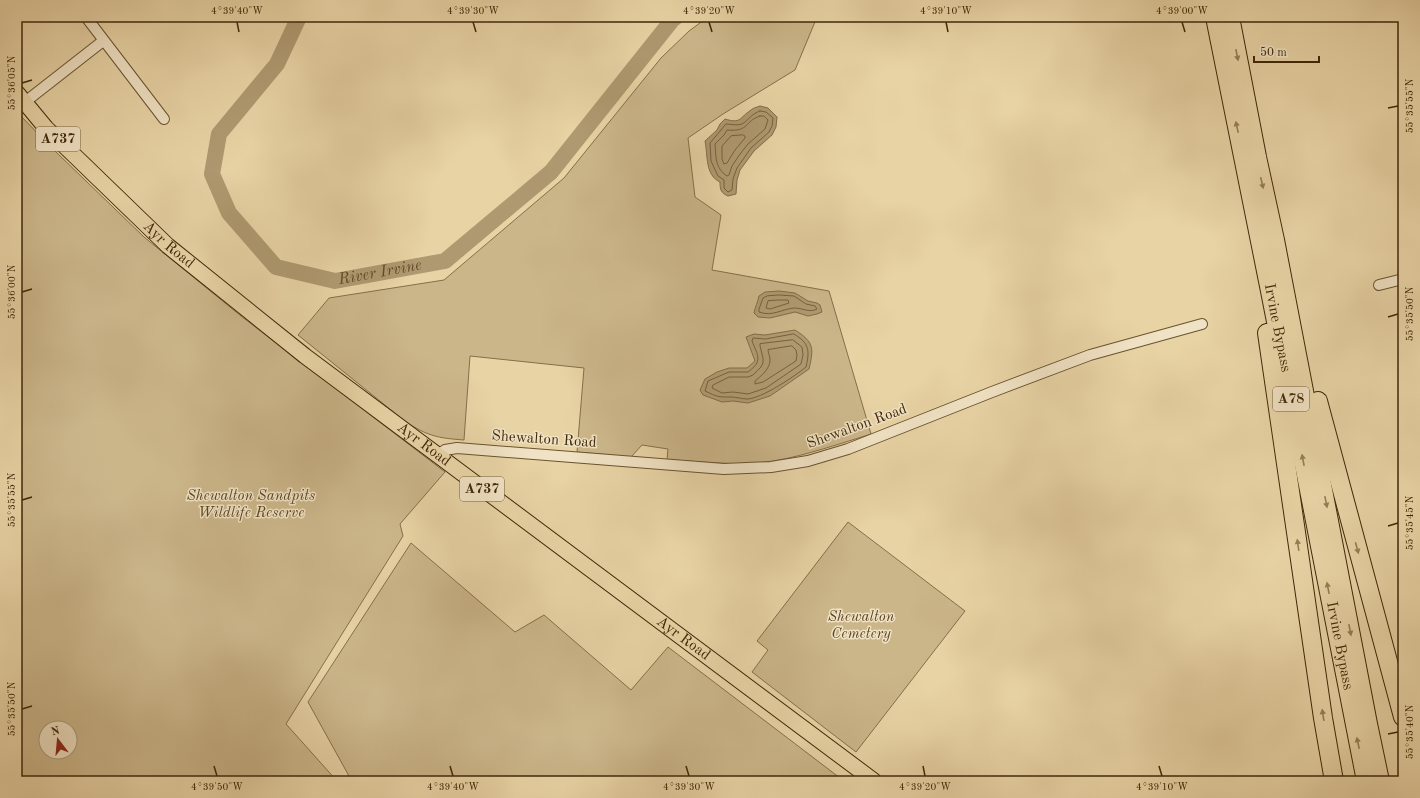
<svg xmlns="http://www.w3.org/2000/svg" width="1420" height="798" font-family="'Old Standard TT',serif">
  <style>
    .green { fill: #cbb68a; stroke: #856f49; fill-rule: evenodd }
    .water { fill: #af9970; stroke: #826c46 }
    .lines { fill: none; stroke-linecap: round; stroke-linejoin: round }
    .shore { stroke: #77603c; stroke-width: 1 }
    .river { stroke: #af9970; stroke-width: 16 }
    .street-casing { stroke: #69532f; stroke-width: 12 }
    .primary-casing { stroke: #3f2808; stroke-width: 17 }
    .highway-casing { stroke: #3f2808; stroke-width: 20 }
    .street { stroke: #f0e2c4; stroke-width: 10 }
    .primary { stroke: #e8d3a5; stroke-width: 15 }
    .highway { stroke: #e8d3a5; stroke-width: 18 }
    .oneway { fill: #947e56 }
    .ticks { fill: none; stroke: #3f2808; stroke-width: 1.5 }
    .labels { text-anchor: middle; dominant-baseline: central; stroke-width: 3; stroke-linejoin: round; paint-order: stroke }
    .shield { fill: #f0e2c4; stroke: #746040; stroke-width: 1 }
    .shield-label { font-size: 14px; font-weight: bold; fill: #3f2808 }
    .street-label { font-size: 15px; fill: #3f2808; stroke: #f0e2c4 }
    .park-label { font-size: 15px; font-style: italic; fill: #5b4422; stroke: #f0e2c4 }
    .water-label { font-size: 16px; font-style: italic; fill: #614a27; stroke: #f0e2c4 }
    .neatline { fill: none; stroke: #3f2808; stroke-width: 1.5 }
    .ticks-label { font-size: 10px; text-anchor: middle; fill: #3f2808 }
  </style>
  <rect width="100%" height="100%" fill="#e8d3a5"/>
  <filter id="stains"><feTurbulence type="fractalNoise" baseFrequency=".005" numOctaves="4"/><feColorMatrix values="0 0 0 0 .2 0 0 0 0 .09 0 0 0 0 .02 0 0 0 .5 -.17"/></filter>
  <radialGradient id="worn" r=".72"><stop offset=".6" stop-color="#630" stop-opacity="0"/><stop offset="1" stop-color="#630" stop-opacity=".3"/></radialGradient>
  <!-- green -->
  <g class="green">
    <path d="M 708,17 L 817,17 L 795,70 L 723,114 L 688,138 L 695,197 L 721,215 L 712,270 L 829,291 L 871,434 C 839,444 807,455 774,461 C 739,467 702,461 667,460 L 668,449 L 642,445 L 631,457 L 577,452 L 584,368 L 470,356 L 464,440 C 437,438 428,436 406,422 L 298,335 L 329,298 L 444,280 L 564,178 L 661,58 L 689,31 Z"/>
    <path d="M 17,112 L 55,151 L 144,237 L 241,316 L 445,472 L 400,524 L 403,536 L 286,724 L 337,781 L 17,781 ZM 46,728 L 70,728 L 70,752 L 46,752 Z"/>
    <polygon points="848,522 965,611 856,752 752,672 768,650 757,641"/>
    <polygon points="411,543 515,632 544,615 631,690 668,647 844,781 354,781 349,776 308,702"/>
  </g>
  <!-- water -->
  <g class="water">
    <path d="M 760,106 L 768,108 L 777,117 L 776,127 L 772,135 L 754,151 L 740,170 L 737,180 L 736,194 L 728,196 C 721,193 720,190 720,182 C 705,175 708,156 705,141 L 717,130 L 720,124 L 725,119 C 741,124 739,118 751,110 C 753,108 757,107 760,106 Z"/>
    <path d="M 779,291 L 795,293 L 808,301 L 817,303 L 820,305 L 822,312 L 817,314 L 808,316 L 795,312 L 770,318 L 758,317 L 754,313 C 755,307 758,302 759,296 L 765,292 Z"/>
    <path d="M 795,330 C 814,342 814,348 809,369 L 770,396 L 748,403 L 733,401 L 722,402 L 703,395 L 700,390 L 705,379 L 717,372 L 729,368 L 747,368 L 755,361 L 746,337 L 754,334 L 765,335 Z"/>
  </g>
  <g class="lines">
    <!-- shore -->
    <g class="shore">
      <path d="M 760,111 L 766,112 L 773,118 L 772,126 L 769,132 L 751,148 L 737,168 L 733,179 L 732,190 L 728,192 L 724,188 L 724,180 L 718,176 L 711,161 L 710,143 L 726,124 C 731,124 737,126 742,124 C 749,120 751,114 760,111 Z"/>
      <path d="M 760,116 L 764,116 L 768,120 L 765,129 L 748,144 L 740,154 L 732,166 L 729,175 L 727,176 C 715,168 716,157 715,144 L 724,135 L 727,130 C 750,132 744,121 760,116 Z"/>
      <polygon points="743,135 745,136 745,138 735,150 727,163 724,164 722,159 722,146 731,136"/>
      <path d="M 779,295 L 794,296 L 806,304 L 815,306 L 817,309 C 809,313 803,308 794,308 C 782,309 772,317 759,312 L 759,309 L 763,298 L 767,296 Z"/>
      <polygon points="779,300 788,300 789,303 770,309 766,308 768,301"/>
      <path d="M 794,334 C 809,343 810,350 806,367 C 795,376 761,399 747,399 C 742,399 737,397 731,397 C 717,397 718,397 705,391 L 708,381 L 729,372 L 748,372 C 763,361 758,356 752,341 L 753,338 L 765,339 Z"/>
      <polygon points="793,340 802,347 803,355 801,364 766,388 748,394 733,392 722,393 712,388 713,385 729,377 748,377 753,375 761,367 763,363 763,358 760,346 760,344"/>
      <path d="M 792,346 L 796,350 L 797,355 L 796,361 L 763,382 L 755,384 L 755,381 C 761,376 770,369 770,360 C 770,356 768,353 768,350 Z"/>
    </g>
    <!-- river -->
    <path class="river" id="s1" d="M 299,17 L 277,64 L 219,134 L 212,174 L 229,213 L 276,267 L 335,281 L 445,261 L 551,172 L 673,19 L 676,17"/>
    <defs>
      <g id="street">
        <polyline points="86,17 164,119"/>
        <polyline points="25,102 103,41"/>
        <polyline points="1379,285 1403,279"/>
        <polyline points="437,455 445,450 457,448 724,469 771,467 808,461 848,449 992,392 1090,355 1202,324"/>
      </g>
      <g id="primary">
        <path id="s2" d="M 17,93 L 46,128 L 168,246 L 305,356 L 874,781"/>
      </g>
      <g id="highway">
        <path id="s3" d="M 1215,17 L 1270,291 L 1366,781"/>
        <polyline points="1230,17 1257,157 1275,240 1368,724 1380,781"/>
        <polyline points="1267,333 1323,718 1334,781"/>
        <polyline points="1318,401 1403,717"/>
      </g>
    </defs>
    <!-- street casing -->
    <use href="#street" class="street-casing"/>
    <!-- primary casing -->
    <use href="#primary" class="primary-casing"/>
    <!-- highway casing -->
    <use href="#highway" class="highway-casing"/>
    <!-- street -->
    <use href="#street" class="street"/>
    <!-- primary -->
    <use href="#primary" class="primary"/>
    <!-- highway -->
    <use href="#highway" class="highway"/>
  </g>
  <!-- one-way arrows -->
  <defs><path id="oneway-solid" d="M-6-.8H1V-3.2L6.5 0L1 3.2V.8H-6Z"/></defs>
  <g class="oneway">
    <use href="#oneway-solid" transform="translate(1237 55) rotate(79)"/>
    <use href="#oneway-solid" transform="translate(1237 127) rotate(-102)"/>
    <use href="#oneway-solid" transform="translate(1262 183) rotate(77)"/>
    <use href="#oneway-solid" transform="translate(1303 460) rotate(-101)"/>
    <use href="#oneway-solid" transform="translate(1326 502) rotate(79)"/>
    <use href="#oneway-solid" transform="translate(1298 545) rotate(-98)"/>
    <use href="#oneway-solid" transform="translate(1357 548) rotate(75)"/>
    <use href="#oneway-solid" transform="translate(1328 588) rotate(-101)"/>
    <use href="#oneway-solid" transform="translate(1350 630) rotate(79)"/>
    <use href="#oneway-solid" transform="translate(1323 715) rotate(-99)"/>
    <use href="#oneway-solid" transform="translate(1358 743) rotate(-102)"/>
  </g>
  <!-- ticks -->
  <path class="ticks" d="M 237,22 L 239,32M 473,22 L 476,32M 709,22 L 712,32M 946,22 L 948,32M 1182,22 L 1185,32M 22,83 L 32,80M 1388,108 L 1398,106M 22,292 L 32,289M 1388,317 L 1398,314M 22,500 L 32,497M 1388,526 L 1398,523M 22,709 L 32,706M 1388,734 L 1398,732M 214,766 L 217,776M 450,766 L 453,776M 686,766 L 689,776M 923,766 L 925,776M 1159,766 L 1162,776"/>
  <g class="labels">
    <!-- shield labels -->
    <g class="shield">
      <rect x="36" y="127" width="44" height="24" rx="3"/>
      <rect x="1273" y="387" width="36" height="24" rx="3"/>
      <rect x="460" y="477" width="44" height="24" rx="3"/>
    </g>
    <g class="shield-label">
      <text x="58" y="139">A737</text>
      <text x="1291" y="399">A78</text>
      <text x="482" y="489">A737</text>
    </g>
    <!-- street labels -->
    <g class="street-label">
      <text stroke="none"><textPath href="#s2" startOffset="215">Ayr Road</textPath></text>
      <text stroke="none"><textPath href="#s3" startOffset="317">Irvine Bypass</textPath></text>
      <text transform="translate(857 427) rotate(-20)">Shewalton Road</text>
      <text transform="translate(544 440) rotate(4)">Shewalton Road</text>
      <text stroke="none"><textPath href="#s2" startOffset="539">Ayr Road</textPath></text>
      <text stroke="none"><textPath href="#s2" startOffset="863">Ayr Road</textPath></text>
      <text stroke="none"><textPath href="#s3" startOffset="641">Irvine Bypass</textPath></text>
    </g>
    <!-- park labels -->
    <g class="park-label">
      <text x="251" y="496">Shewalton Sandpits<tspan x="251" dy="17">Wildlife Reserve</tspan></text>
      <text x="861" y="617">Shewalton<tspan x="861" dy="17">Cemetery</tspan></text>
    </g>
    <!-- water labels -->
    <g class="water-label">
      <text stroke="none"><textPath href="#s1" startOffset="404">River Irvine</textPath></text>
    </g>
  </g>
  <!-- margin -->
  <rect width="1420" height="798" fill="none" stroke="#e8d3a5" stroke-width="44"/>
  <!-- north arrow -->
  <g transform="translate(58 740) rotate(344)"><circle r="19" fill="#f0e2c4" stroke="#a99879"/>
  <path d="M0-3L7 15L0 10L-7 15Z" fill="#8f2418"/>
  <text y="-6" font-size="11" font-weight="bold" text-anchor="middle" fill="#3f2808">N</text>
  </g>
  <!-- scale -->
  <path d="M1254 56v6h65v-6" fill="none" stroke="#3f2808" stroke-width="2"/>
  <text x="1260" y="56" font-size="12" fill="#3f2808" stroke="#f0e2c4" stroke-width="3" paint-order="stroke">50 m</text>
  <rect x="22" y="22" width="1376" height="754" class="neatline"/>
  <g class="ticks-label">
    <text x="237" y="14">4°39'40"W</text>
    <text x="473" y="14">4°39'30"W</text>
    <text x="709" y="14">4°39'20"W</text>
    <text x="946" y="14">4°39'10"W</text>
    <text x="1182" y="14">4°39'00"W</text>
    <text transform="translate(11 83) rotate(-90)" y="4">55°36'05"N</text>
    <text transform="translate(1409 106) rotate(-90)" y="4">55°35'55"N</text>
    <text transform="translate(11 292) rotate(-90)" y="4">55°36'00"N</text>
    <text transform="translate(1409 314) rotate(-90)" y="4">55°35'50"N</text>
    <text transform="translate(11 500) rotate(-90)" y="4">55°35'55"N</text>
    <text transform="translate(1409 523) rotate(-90)" y="4">55°35'45"N</text>
    <text transform="translate(11 709) rotate(-90)" y="4">55°35'50"N</text>
    <text transform="translate(1409 732) rotate(-90)" y="4">55°35'40"N</text>
    <text x="217" y="790">4°39'50"W</text>
    <text x="453" y="790">4°39'40"W</text>
    <text x="689" y="790">4°39'30"W</text>
    <text x="925" y="790">4°39'20"W</text>
    <text x="1162" y="790">4°39'10"W</text>
  </g>
  <rect width="100%" height="100%" filter="url(#stains)"/>
  <rect width="100%" height="100%" fill="url(#worn)"/>
</svg>
